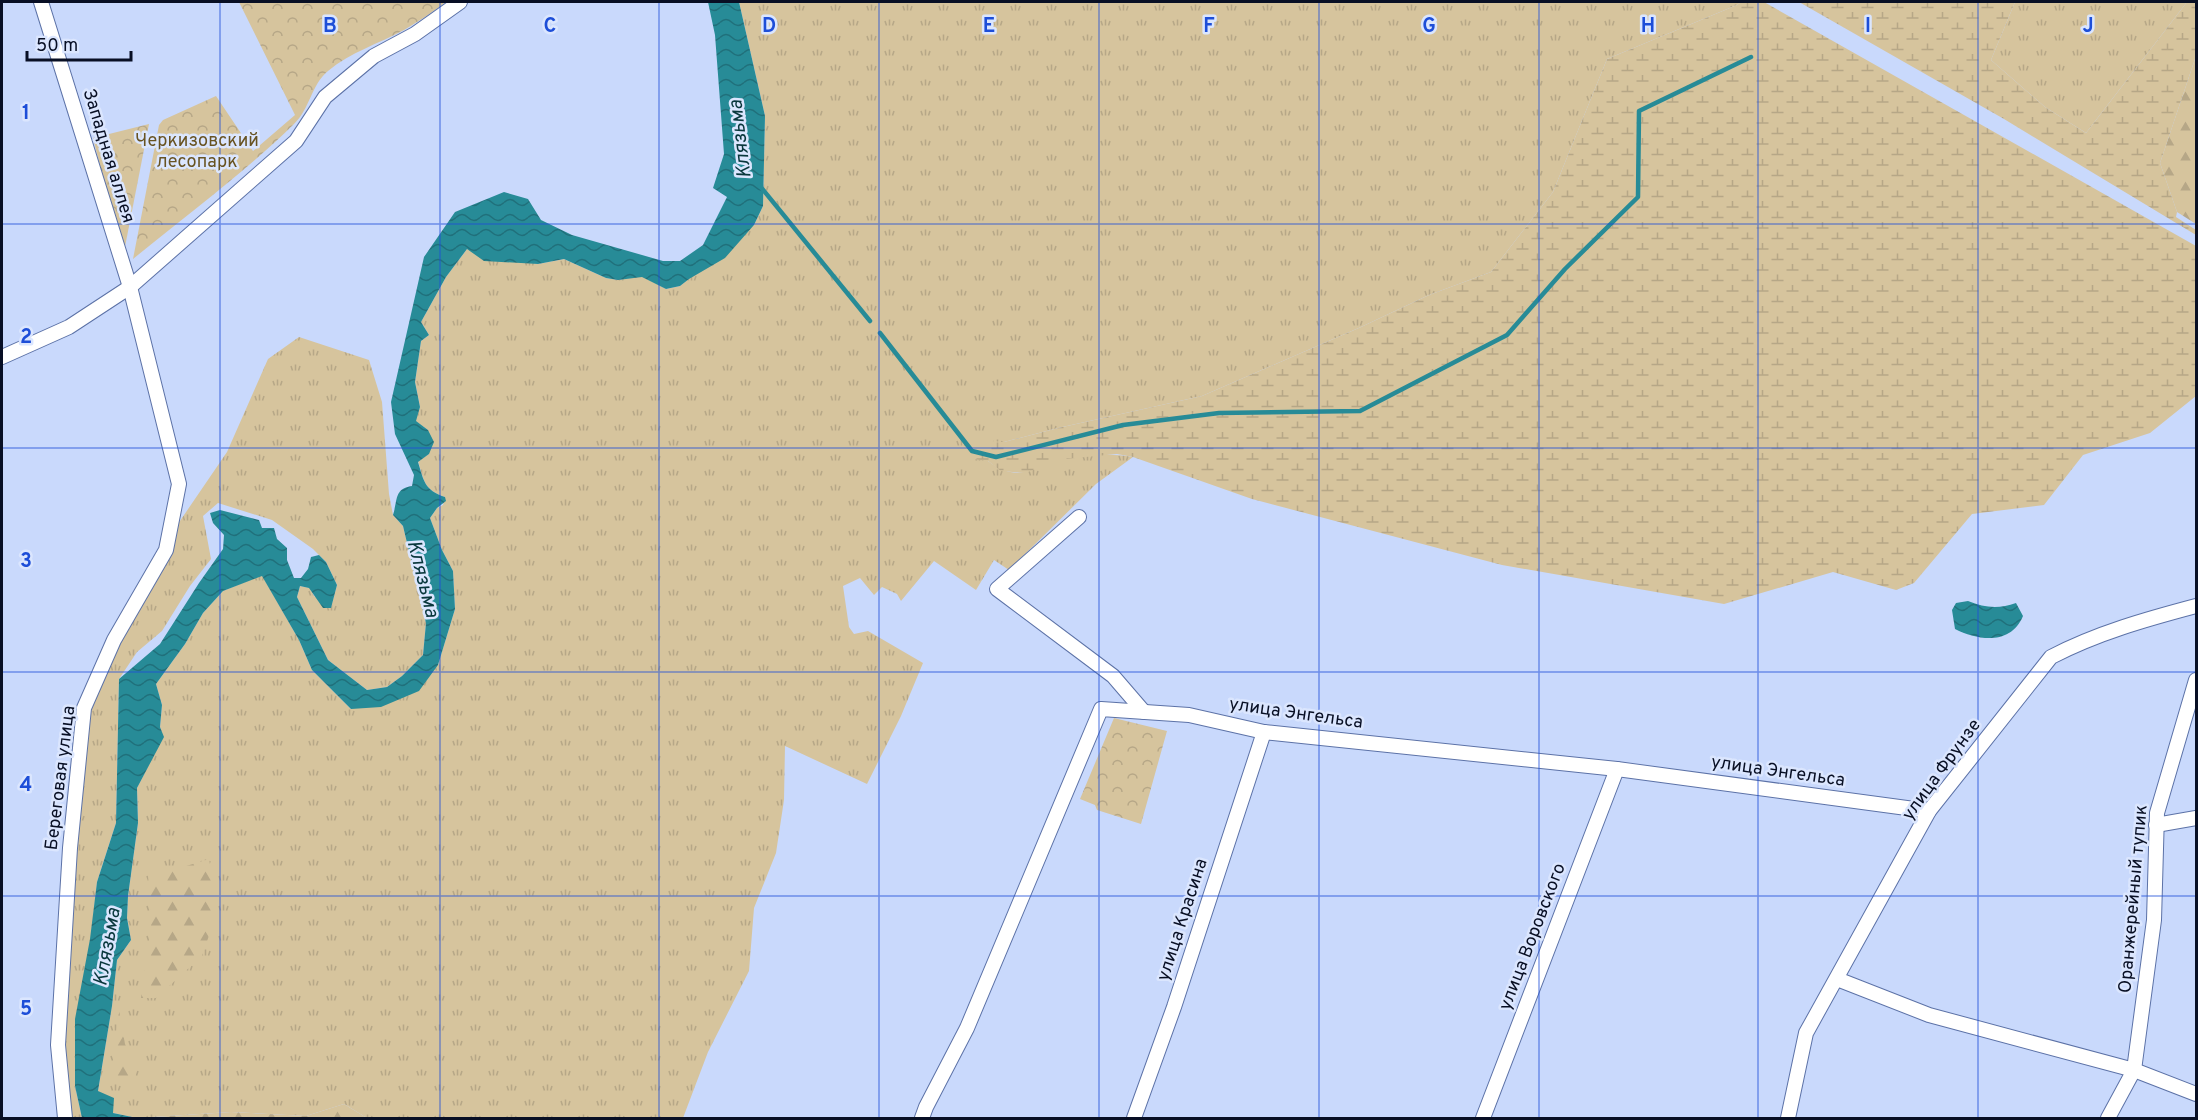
<svg xmlns="http://www.w3.org/2000/svg" width="2198" height="1120" font-family="Overpass,sans-serif">
  <style>
    .grass { fill: url(#grass-tufts) }
    .forest { fill: url(#forest-firs) }
    .wetland { fill: url(#wetland-marsh) }
    .park { fill: url(#park-crowns) }
    .water { fill: url(#water-waves) }
    .lines { fill: none; stroke-linecap: round; stroke-linejoin: round }
    .stream { stroke: #278b97; stroke-width: 4.5 }
    .street-casing { stroke: #5c72a7; stroke-width: 16 }
    .street { stroke: #fff; stroke-width: 14 }
    .grid { fill: none; stroke: #1d4ed8; stroke-width: 1.5; stroke-opacity: 0.55 }
    .labels { text-anchor: middle; dominant-baseline: central; stroke-width: 5; stroke-linejoin: round; paint-order: stroke }
    .park-label { font-size: 18px; fill: #685322; stroke: #dbe6fe }
    .street-label { font-size: 18px; fill: #080f24; stroke: #dbe6fe }
    .water-label { font-size: 20px; font-style: italic; fill: #09373c; stroke: #dbe6fe }
    .grid-label { font-size: 20px; text-anchor: middle; font-weight: bold; fill: #1d4ed8; stroke: #dbe6fe; stroke-width: 5; stroke-linejoin: round; paint-order: stroke }
  </style>
  <defs>
    <pattern id="grass-tufts" width="24" height="20" patternUnits="userSpaceOnUse" patternTransform="scale(1.5)"><rect width="24" height="20" fill="#d6c49d"/><path d="M3 7l-1-3M5 7V3M7 7l1-3M15 17l-1-3M17 17v-4M19 17l1-3" fill="none" stroke="#b6a787"/></pattern>
    <pattern id="forest-firs" width="22" height="20" patternUnits="userSpaceOnUse" patternTransform="scale(1.5)"><rect width="22" height="20" fill="#d6c49d"/><path d="M5 1l3.5 6h-7zM16 11l3.5 6h-7z" fill="#b6a787"/></pattern>
    <pattern id="wetland-marsh" width="20" height="14" patternUnits="userSpaceOnUse" patternTransform="scale(1.5)"><rect width="20" height="14" fill="#d6c49d"/><path d="M1 5h8M5 5V1M11 12h8M15 12V8" fill="none" stroke="#b6a787"/></pattern>
    <pattern id="park-crowns" width="20" height="18" patternUnits="userSpaceOnUse" patternTransform="scale(1.5)"><rect width="20" height="18" fill="#d6c49d"/><path d="M2 6a3 3 0 1 1 6 0M12 15a3 3 0 1 1 6 0" fill="none" stroke="#b6a787"/></pattern>
    <pattern id="water-waves" width="16" height="10" patternUnits="userSpaceOnUse" patternTransform="scale(1.5)"><rect width="16" height="10" fill="#278b97"/><path d="M0 5q4-4 8 0t8 0" fill="none" stroke="#20707b"/></pattern>
  </defs>
  <rect width="100%" height="100%" fill="#c9d9fc"/>
  <!-- grass -->
  <g class="grass">
    <path d="M 739,2 L 1741,2 L 1737,5 L 1607,59 L 1553,192 L 1491,272 L 1429,295 L 1361,327 L 1202,396 L 1058,428 L 1004,442 L 988,461 C 1021,486 1035,464 1067,458 C 1088,455 1112,453 1133,457 L 1096,484 L 1009,570 L 994,560 L 976,590 L 934,561 L 901,601 L 897,594 L 882,587 L 874,595 L 860,578 L 843,586 L 849,627 L 854,634 L 868,631 L 923,663 L 901,716 L 867,784 L 785,746 L 784,800 L 776,853 L 754,908 L 749,971 L 708,1052 L 683,1118 L 367,1118 L 344,1104 L 306,1116 L 231,1112 L 137,1118 L 113,1113 L 98,1091 L 112,1006 L 117,960 L 131,940 L 127,918 L 128,896 L 138,823 L 137,788 L 163,737 L 160,727 L 162,705 L 156,684 L 185,644 L 203,613 L 223,591 L 262,575 L 299,640 L 312,670 L 351,709 L 438,665 L 455,609 L 453,571 L 442,550 L 430,518 L 437,508 L 443,505 L 445,497 C 424,490 424,481 418,461 L 429,454 L 428,430 L 415,421 L 420,407 L 415,382 L 421,341 L 429,335 L 421,322 L 446,277 L 467,249 L 538,264 L 564,259 L 606,278 L 618,280 L 642,276 L 666,289 L 680,286 L 754,225 L 763,206 L 765,116 Z"/>
    <polygon points="2015,2 2187,2 2086,133 2045,107 1991,60"/>
    <polygon points="299,337 369,360 382,402 389,494 393,515 403,526 426,623 423,655 402,676 387,687 367,690 328,660 297,597 300,586 310,588 314,596 331,607 337,585 326,562 313,549 272,520 218,503 203,516 211,559 190,586 162,631 137,652 119,679 116,823 97,882 75,1086 82,1118 65,1118 58,1045 84,708 154,559 227,452 268,359"/>
  </g>
  <!-- forest -->
  <g class="forest">
    <polygon points="2196,56 2196,224 2177,212 2160,163"/>
    <polygon points="209,859 218,909 202,956 156,998 141,998 151,926 148,873 183,867"/>
    <polygon points="119,1010 125,1044 136,1070 133,1097 112,1069"/>
    <polygon points="344,1104 367,1118 137,1118 231,1112 306,1116"/>
  </g>
  <!-- wetland -->
  <g class="wetland">
    <polygon points="1741,2 1764,2 2196,246 2196,396 2150,433 2083,455 2044,505 1972,514 1914,583 1896,590 1833,572 1724,604 1502,565 1252,499 1133,457 1117,454 1065,459 1025,473 1001,471 988,461 973,459 980,440 1004,442 1058,428 1202,396 1361,327 1429,295 1491,272 1553,192 1607,59 1737,5"/>
    <polygon points="1799,2 2015,2 1991,60 2045,107 2086,133 2187,2 2196,2 2196,56 2160,163 2177,212 2176,217 2196,230 2196,235 2004,119"/>
  </g>
  <!-- park -->
  <g class="park">
    <path d="M 239,2 L 446,2 C 433,12 419,21 404,30 C 378,44 351,52 328,71 C 311,85 310,109 294,124 C 244,173 187,215 133,259 L 159,125 L 163,120 L 216,96 L 253,151 L 295,115 Z"/>
    <polygon points="149,124 123,257 93,138"/>
    <polygon points="1114,718 1167,731 1141,824 1097,810 1095,805 1080,799"/>
  </g>
  <!-- water -->
  <g class="water">
    <path d="M 708,2 L 739,2 L 765,116 L 763,206 L 754,225 L 725,258 L 689,279 L 680,286 L 666,289 L 642,277 L 618,280 L 606,278 L 564,259 L 538,264 L 484,261 L 467,249 L 446,277 L 421,322 L 429,335 L 421,341 L 415,382 L 420,407 L 416,421 L 428,430 L 434,442 L 429,454 L 418,462 C 424,481 424,490 445,497 L 446,501 L 437,508 L 430,518 L 442,550 L 453,571 L 455,609 L 438,665 L 419,691 L 381,707 L 351,709 L 312,670 L 299,640 L 262,576 L 223,591 L 203,613 L 185,644 L 156,684 L 162,705 L 160,727 L 164,737 L 137,788 L 138,823 L 128,896 L 127,918 L 131,940 L 117,960 L 112,1006 L 98,1091 L 114,1098 L 113,1113 L 137,1118 L 82,1118 L 75,1086 L 75,1019 L 90,939 L 97,882 L 116,823 L 119,679 L 160,644 L 199,583 L 223,549 L 224,535 L 213,523 L 210,513 L 220,510 L 259,520 L 262,528 L 274,528 L 277,539 L 287,548 L 287,560 L 294,578 L 301,578 L 308,569 L 311,557 L 319,555 L 326,562 L 337,585 L 331,608 L 323,608 L 309,588 L 300,586 L 297,597 L 328,660 L 367,690 L 387,687 L 402,676 L 423,655 L 426,623 L 403,526 L 393,515 C 398,499 394,489 412,486 L 414,475 L 395,434 L 391,402 L 424,257 L 455,212 L 504,192 L 528,199 L 541,220 L 572,235 L 663,261 L 680,261 L 703,245 L 727,197 L 713,188 L 724,154 L 715,35 Z"/>
    <path d="M 1968,601 C 1985,608 1999,609 2016,603 L 2023,616 C 2011,645 1979,641 1955,629 L 1952,610 L 1956,603 Z"/>
  </g>
  <g class="lines">
    <!-- stream -->
    <g class="stream">
      <polyline points="760,186 870,321"/>
      <polyline points="880,333 972,451 996,457 1123,425 1219,413 1360,411 1507,335 1565,269 1638,197 1639,111 1751,57"/>
    </g>
    <defs>
      <g id="street">
        <polyline points="41,2 130,287 179,484 166,550 114,640 84,708 70,848 58,1045 65,1118"/>
        <polyline points="2,357 69,327 130,287 296,141 325,97 374,56 415,34 460,2"/>
        <polyline points="1079,517 997,589 1113,676 1144,712"/>
        <polyline points="2156,825 2196,818"/>
        <polyline points="1837,979 1929,1015 2134,1070 2196,1094"/>
        <polyline points="922,1118 926,1107 967,1028 1101,709 1189,715 1264,732 1617,769 1929,811"/>
        <polyline points="1134,1118 1174,1007 1264,732"/>
        <polyline points="1483,1118 1617,769"/>
        <path d="M 1788,1118 L 1806,1033 L 1929,811 L 2051,657 C 2097,633 2147,619 2196,606"/>
        <polyline points="2108,1118 2134,1070 2154,920 2157,813 2196,680"/>
      </g>
    </defs>
    <!-- street casing -->
    <use href="#street" class="street-casing"/>
    <!-- street -->
    <use href="#street" class="street"/>
  </g>
  <!-- grid -->
  <path class="grid" d="M 220,2 L 220,1118M 440,2 L 440,1118M 659,2 L 659,1118M 879,2 L 879,1118M 1099,2 L 1099,1118M 1319,2 L 1319,1118M 1539,2 L 1539,1118M 1758,2 L 1758,1118M 1978,2 L 1978,1118M 2,224 L 2196,224M 2,448 L 2196,448M 2,672 L 2196,672M 2,896 L 2196,896"/>
  <g class="labels">
    <!-- park labels -->
    <g class="park-label">
      <text x="197" y="141">Черкизовский<tspan x="197" dy="21">лесопарк</tspan></text>
    </g>
    <!-- street labels -->
    <g class="street-label">
      <text transform="translate(108 156) rotate(73)">Западная аллея</text>
      <text transform="translate(1296 714) rotate(8)">улица Энгельса</text>
      <text transform="translate(1942 770) rotate(-54)">улица Фрунзе</text>
      <text transform="translate(1778 772) rotate(8)">улица Энгельса</text>
      <text transform="translate(61 778) rotate(-83)">Береговая улица</text>
      <text transform="translate(2134 899) rotate(-85)">Оранжерейный тупик</text>
      <text transform="translate(1183 920) rotate(-72)">улица Красина</text>
      <text transform="translate(1533 937) rotate(-69)">улица Воровского</text>
    </g>
    <!-- water labels -->
    <g class="water-label">
      <text transform="translate(741 139) rotate(-97)">Клязьма</text>
      <text transform="translate(422 579) rotate(76)">Клязьма</text>
      <text transform="translate(108 947) rotate(-80)">Клязьма</text>
    </g>
  </g>
  <g class="grid-label">
    <text x="330" y="32">B</text>
    <text x="550" y="32">C</text>
    <text x="769" y="32">D</text>
    <text x="989" y="32">E</text>
    <text x="1209" y="32">F</text>
    <text x="1429" y="32">G</text>
    <text x="1648" y="32">H</text>
    <text x="1868" y="32">I</text>
    <text x="2088" y="32">J</text>
    <text x="26" y="119">1</text>
    <text x="26" y="343">2</text>
    <text x="26" y="567">3</text>
    <text x="26" y="791">4</text>
    <text x="26" y="1015">5</text>
  </g>
  <!-- border -->
  <rect width="2198" height="1120" fill="none" stroke="#080f24" stroke-width="6"/>
  <!-- scale -->
  <path d="M27 51v9h104v-9" fill="none" stroke="#080f24" stroke-width="3"/>
  <text x="36" y="51" font-size="18" fill="#080f24" stroke="#dbe6fe" stroke-width="4.5" paint-order="stroke">50 m</text>
</svg>
